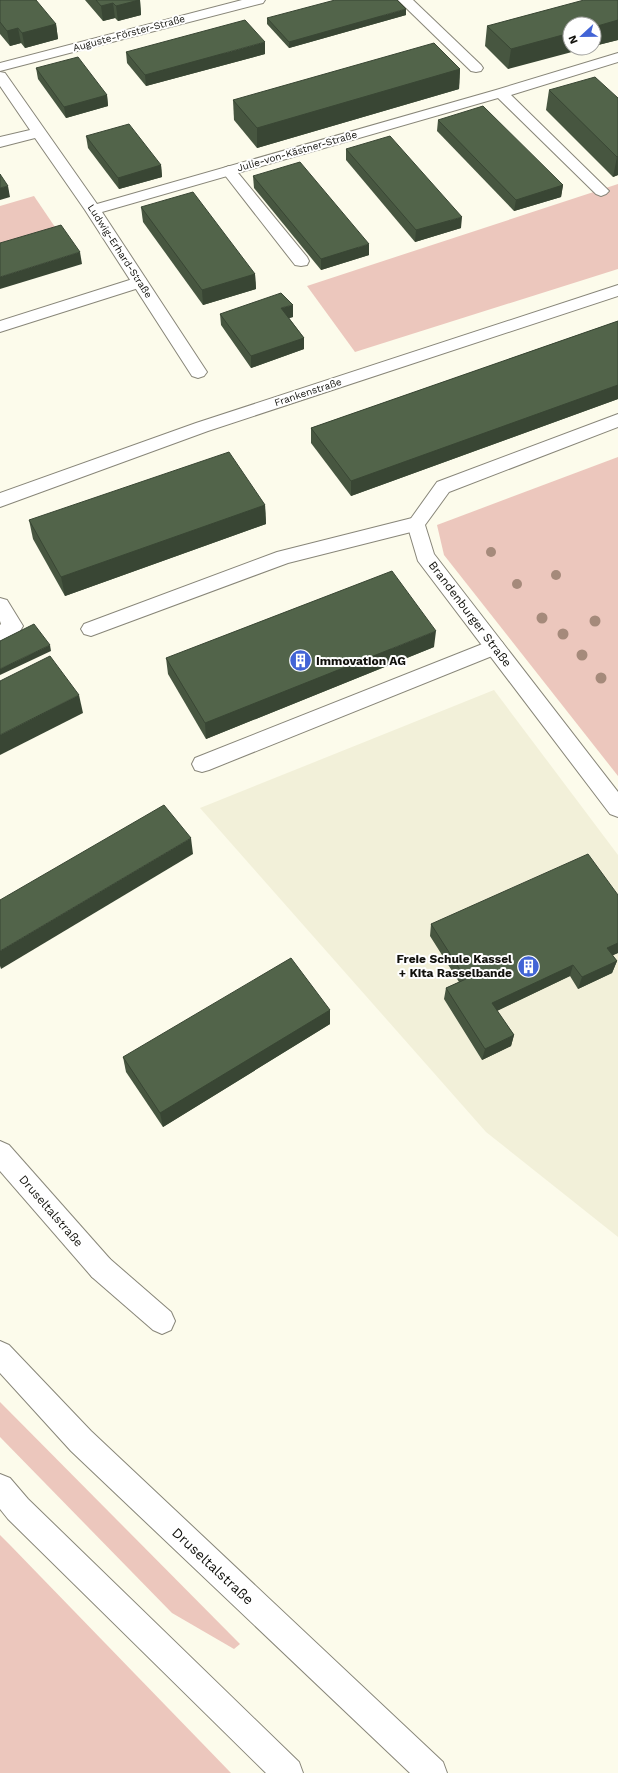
<svg xmlns="http://www.w3.org/2000/svg" width="618" height="1773" font-family="'Work Sans',sans-serif">
  <style>
    .built { fill: #f2f0d9 }
    .green { fill: #ecc7bd }
    .lines { fill: none; stroke-linecap: round; stroke-linejoin: round }
    .service-casing { stroke: #888679; stroke-width: 2 }
    .minor-casing { stroke: #888679; stroke-width: 2 }
    .secondary-casing { stroke: #888679; stroke-width: 2 }
    .service { fill: #fff; fill-rule: evenodd }
    .minor { fill: #fff; fill-rule: evenodd }
    .secondary { fill: #fff; fill-rule: evenodd }
    .tree { fill: #a58a7b }
    .wall { fill: #475640 }
    .shaded-wall { fill: #394634 }
    .building { fill: #52644a; stroke: #394634 }
    .labels { text-anchor: middle; dominant-baseline: central; stroke-width: 4; stroke-linejoin: round; paint-order: stroke }
    .far-street-label { font-size: 10px; fill: #11110c; stroke: #fff }
    .street-label { font-size: 12px; fill: #11110c; stroke: #fff }
    .poi-label { font-size: 12px; font-weight: bold; fill: #11110c; stroke: #fff; text-anchor: start }
    .near-street-label { font-size: 14px; fill: #11110c; stroke: #fff }
  </style>
  <rect width="100%" height="100%" fill="#fcfbeb"/>
  <!-- built -->
  <polygon class="built" points="494,690 618,855 618,1237 486,1132 200,808"/>
  <!-- green -->
  <g class="green">
    <polygon points="618,184 618,269 355,352 307,286"/>
    <polygon points="34,196 57,230 0,248 0,206"/>
    <polygon points="618,457 618,776 444,555 437,525"/>
    <polygon points="0,1402 240,1644 234,1649 172,1613 0,1437"/>
    <polygon points="0,1535 9,1544 231,1773 0,1773"/>
  </g>
  <g class="lines">
    <defs>
      <g id="service">
        <polygon points="398,0 413,0 481,65 483,68 481,71 476,72 471,71"/>
        <polygon points="229,166 234,168 307,257 309,261 307,265 301,266 295,265 224,174 221,171 224,168"/>
        <polygon points="139,277 145,278 147,282 145,286 0,332 0,321"/>
        <polygon points="416,517 423,519 425,524 423,529 288,563 91,636 84,634 81,629 84,624 277,552"/>
        <polygon points="0,598 7,600 23,626 20,631 0,641 0,625 1,624 0,621"/>
        <polygon points="495,639 502,642 505,647 502,652 209,770 202,772 195,770 192,764 195,758"/>
        <polygon points="101,1255 110,1259 171,1312 175,1321 171,1330 162,1334 153,1330 92,1277 88,1268 92,1259"/>
      </g>
      <g id="minor">
        <polygon points="242,0 265,0 263,3 0,71 0,63"/>
        <polygon points="618,53 618,62 511,95 606,188 609,191 606,194 601,196 596,194 498,98 102,212 207,372 204,376 198,378 192,376 85,210 35,138 0,147 0,137 30,130 0,86 0,72 5,73 97,204 496,90"/>
        <polygon points="618,285 618,296 208,431 0,507 0,493 196,423"/>
        <polygon points="618,414 618,427 449,492 425,525 434,554 618,792 618,817 610,814 418,561 407,524 437,482"/>
        <polygon points="0,1141 9,1145 110,1259 114,1268 110,1277 101,1281 92,1277 0,1171"/>
      </g>
      <g id="secondary">
        <polygon points="0,1341 9,1345 91,1431 443,1762 447,1773 410,1773 71,1451 0,1373"/>
        <polygon points="0,1474 10,1478 28,1499 299,1762 303,1773 266,1773 8,1519 0,1509"/>
      </g>
    </defs>
    <!-- service casing -->
    <use href="#service" class="service-casing"/>
    <!-- minor casing -->
    <use href="#minor" class="minor-casing"/>
    <!-- secondary casing -->
    <use href="#secondary" class="secondary-casing"/>
    <!-- service -->
    <use href="#service" class="service"/>
    <!-- minor -->
    <use href="#minor" class="minor"/>
    <!-- secondary -->
    <use href="#secondary" class="secondary"/>
  </g>
  <!-- trees -->
  <g class="tree">
    <circle cx="491" cy="552" r="5"/>
    <circle cx="556" cy="575" r="5"/>
    <circle cx="517" cy="584" r="5"/>
    <circle cx="542" cy="618" r="5.5"/>
    <circle cx="595" cy="621" r="5.5"/>
    <circle cx="563" cy="634" r="5.5"/>
    <circle cx="582" cy="655" r="5.5"/>
    <circle cx="601" cy="678" r="5.5"/>
  </g>
  <!-- wall -->
  <g class="wall">
    <polygon points="0,0 56,24 58,39 25,48 21,43 10,46 0,34"/>
    <polygon points="85,0 140,0 141,15 118,21 115,18 103,21"/>
    <polygon points="618,0 618,40 594,46 594,24 508,69 485,46 487,26"/>
    <polygon points="406,15 289,48 267,24 267,18"/>
    <polygon points="126,52 265,54 146,86 127,63"/>
    <polygon points="36,68 107,95 108,106 66,118 38,79"/>
    <polygon points="460,69 459,89 257,148 234,120 233,100"/>
    <polygon points="549,90 618,98 618,175 613,177 546,110"/>
    <polygon points="438,120 563,185 561,197 514,211 437,131"/>
    <polygon points="86,136 161,165 162,177 119,189 88,148"/>
    <polygon points="346,149 461,228 415,242 346,160"/>
    <polygon points="253,176 369,255 321,270 254,188"/>
    <polygon points="141,207 255,274 256,289 203,305 143,222"/>
    <polygon points="220,314 293,317 289,318 304,338 304,349 251,368 221,325"/>
    <polygon points="618,321 618,399 351,496 311,443 311,428"/>
    <polygon points="265,505 266,524 65,596 33,539 29,520"/>
    <polygon points="434,647 206,739 168,674 166,658"/>
    <polygon points="618,895 618,953 612,955 617,961 612,973 578,989 570,976 497,1011 514,1035 511,1046 482,1060 444,999 446,988 459,982 430,936 431,924"/>
    <polygon points="330,1010 330,1024 163,1127 126,1072 123,1057"/>
  </g>
  <!-- shaded-wall -->
  <g class="shaded-wall">
    <polygon points="139,0 140,0 141,15 118,21 116,6"/>
    <polygon points="113,3 115,18 103,21 101,6"/>
    <polygon points="406,9 406,15 289,48 289,42"/>
    <polygon points="618,20 618,40 594,46 594,27"/>
    <polygon points="56,24 58,39 25,48 22,33"/>
    <polygon points="18,28 21,43 10,46 7,31"/>
    <polygon points="570,33 570,48 587,48 508,69 511,49"/>
    <polygon points="265,42 265,54 146,86 145,75"/>
    <polygon points="460,69 459,89 257,148 257,128"/>
    <polygon points="107,95 108,106 66,118 64,107"/>
    <polygon points="618,156 618,175 613,177 617,157"/>
    <polygon points="161,165 162,177 119,189 118,178"/>
    <polygon points="563,185 561,197 514,211 516,200"/>
    <polygon points="8,186 10,197 0,200 0,188"/>
    <polygon points="462,217 461,228 415,242 416,230"/>
    <polygon points="369,244 369,255 321,270 321,259"/>
    <polygon points="80,252 82,264 0,289 0,277"/>
    <polygon points="255,274 256,289 203,305 202,290"/>
    <polygon points="293,305 293,317 282,320 281,308"/>
    <polygon points="304,338 304,349 251,368 251,356"/>
    <polygon points="618,385 618,399 351,496 351,481"/>
    <polygon points="265,505 266,524 65,596 61,577"/>
    <polygon points="436,631 434,647 206,739 205,723"/>
    <polygon points="50,645 51,651 0,675 0,669"/>
    <polygon points="79,695 83,713 0,755 0,735"/>
    <polygon points="191,838 193,854 1,969 0,966 0,951"/>
    <polygon points="618,943 618,953 603,960 607,948"/>
    <polygon points="617,961 612,973 578,989 582,977"/>
    <polygon points="573,965 570,976 490,1014 492,1003"/>
    <polygon points="330,1010 330,1024 163,1127 160,1113"/>
    <polygon points="514,1035 511,1046 482,1060 485,1049"/>
  </g>
  <!-- building -->
  <g class="building">
    <polygon points="0,0 36,0 56,24 22,33 18,28 7,31 0,22"/>
    <polygon points="96,0 139,0 116,6 113,3 101,6"/>
    <polygon points="335,0 397,0 406,9 289,42 267,18"/>
    <polygon points="584,0 618,0 618,20 594,27 594,24 570,24 570,33 511,49 487,26"/>
    <polygon points="245,20 265,42 145,75 126,52"/>
    <polygon points="434,43 460,69 257,128 233,100"/>
    <polygon points="78,57 107,95 64,107 36,68"/>
    <polygon points="595,77 618,98 618,156 617,157 549,90"/>
    <polygon points="483,106 563,185 516,200 438,120"/>
    <polygon points="129,124 161,165 118,178 86,136"/>
    <polygon points="390,136 462,217 416,230 346,149"/>
    <polygon points="300,162 369,244 321,259 253,176"/>
    <polygon points="0,174 8,186 0,188"/>
    <polygon points="193,192 255,274 202,290 141,207"/>
    <polygon points="61,225 80,252 0,277 0,243"/>
    <polygon points="281,293 293,305 281,308 304,338 251,356 220,314"/>
    <polygon points="618,321 618,385 351,481 311,428"/>
    <polygon points="229,452 265,505 61,577 29,520"/>
    <polygon points="392,571 436,631 205,723 166,658"/>
    <polygon points="34,624 50,645 0,669 0,641"/>
    <polygon points="50,656 79,695 0,735 0,681"/>
    <polygon points="164,805 191,838 0,951 0,900"/>
    <polygon points="588,854 618,895 618,943 607,948 617,961 582,977 573,965 492,1003 514,1035 485,1049 446,988 466,979 431,924"/>
    <polygon points="291,958 330,1010 160,1113 123,1057"/>
  </g>
  <!-- icons -->
  <defs>
    <symbol id="building-disc" viewBox="-11 -11 22 22"><circle r="9.5" fill="#4264d6" stroke="#fff"/><path d="M-4-6H4V6H1V3H-1V6H-4ZM-2.5-4.3h1.7v1.8h-1.7ZM.8-4.3h1.7v1.8H.8ZM-2.5-1h1.7V.8h-1.7ZM.8-1h1.7V.8H.8Z" fill="#fff"/></symbol>
  </defs>
  <g fill-rule="evenodd">
    <use href="#building-disc" x="288" y="648" width="25" height="25"/>
    <use href="#building-disc" x="516" y="954" width="25" height="25"/>
  </g>
  <g class="labels">
    <!-- far-street labels -->
    <g class="far-street-label">
      <text transform="translate(129 33) rotate(-15)">Auguste-Förster-Straße</text>
      <text transform="translate(297 151) rotate(-16)">Julie-von-Kästner-Straße</text>
      <text transform="translate(120 251) rotate(57)">Ludwig-Erhard-Straße</text>
      <text transform="translate(308 392) rotate(-18)">Frankenstraße</text>
    </g>
    <!-- street labels -->
    <g class="street-label">
      <text transform="translate(470 614) rotate(53)">Brandenburger Straße</text>
      <text transform="translate(51 1211) rotate(49)">Druseltalstraße</text>
    </g>
    <!-- poi labels -->
    <g class="poi-label">
      <text x="316" y="661">Immovation AG</text>
      <text x="512" y="959" text-anchor="end">Freie Schule Kassel<tspan x="512" dy="14">+ Kita Rasselbande</tspan></text>
    </g>
    <!-- near-street labels -->
    <g class="near-street-label">
      <text transform="translate(213 1566) rotate(43)">Druseltalstraße</text>
    </g>
  </g>
  <!-- north arrow -->
  <g transform="translate(582 36) rotate(248)"><circle r="19" fill="#ffffff" stroke="#a0a09e"/>
  <path d="M0-3L7 15L0 10L-7 15Z" fill="#4264d6"/>
  <text y="-6" font-size="11" font-weight="bold" text-anchor="middle" fill="#11110c">N</text>
  </g>
</svg>
